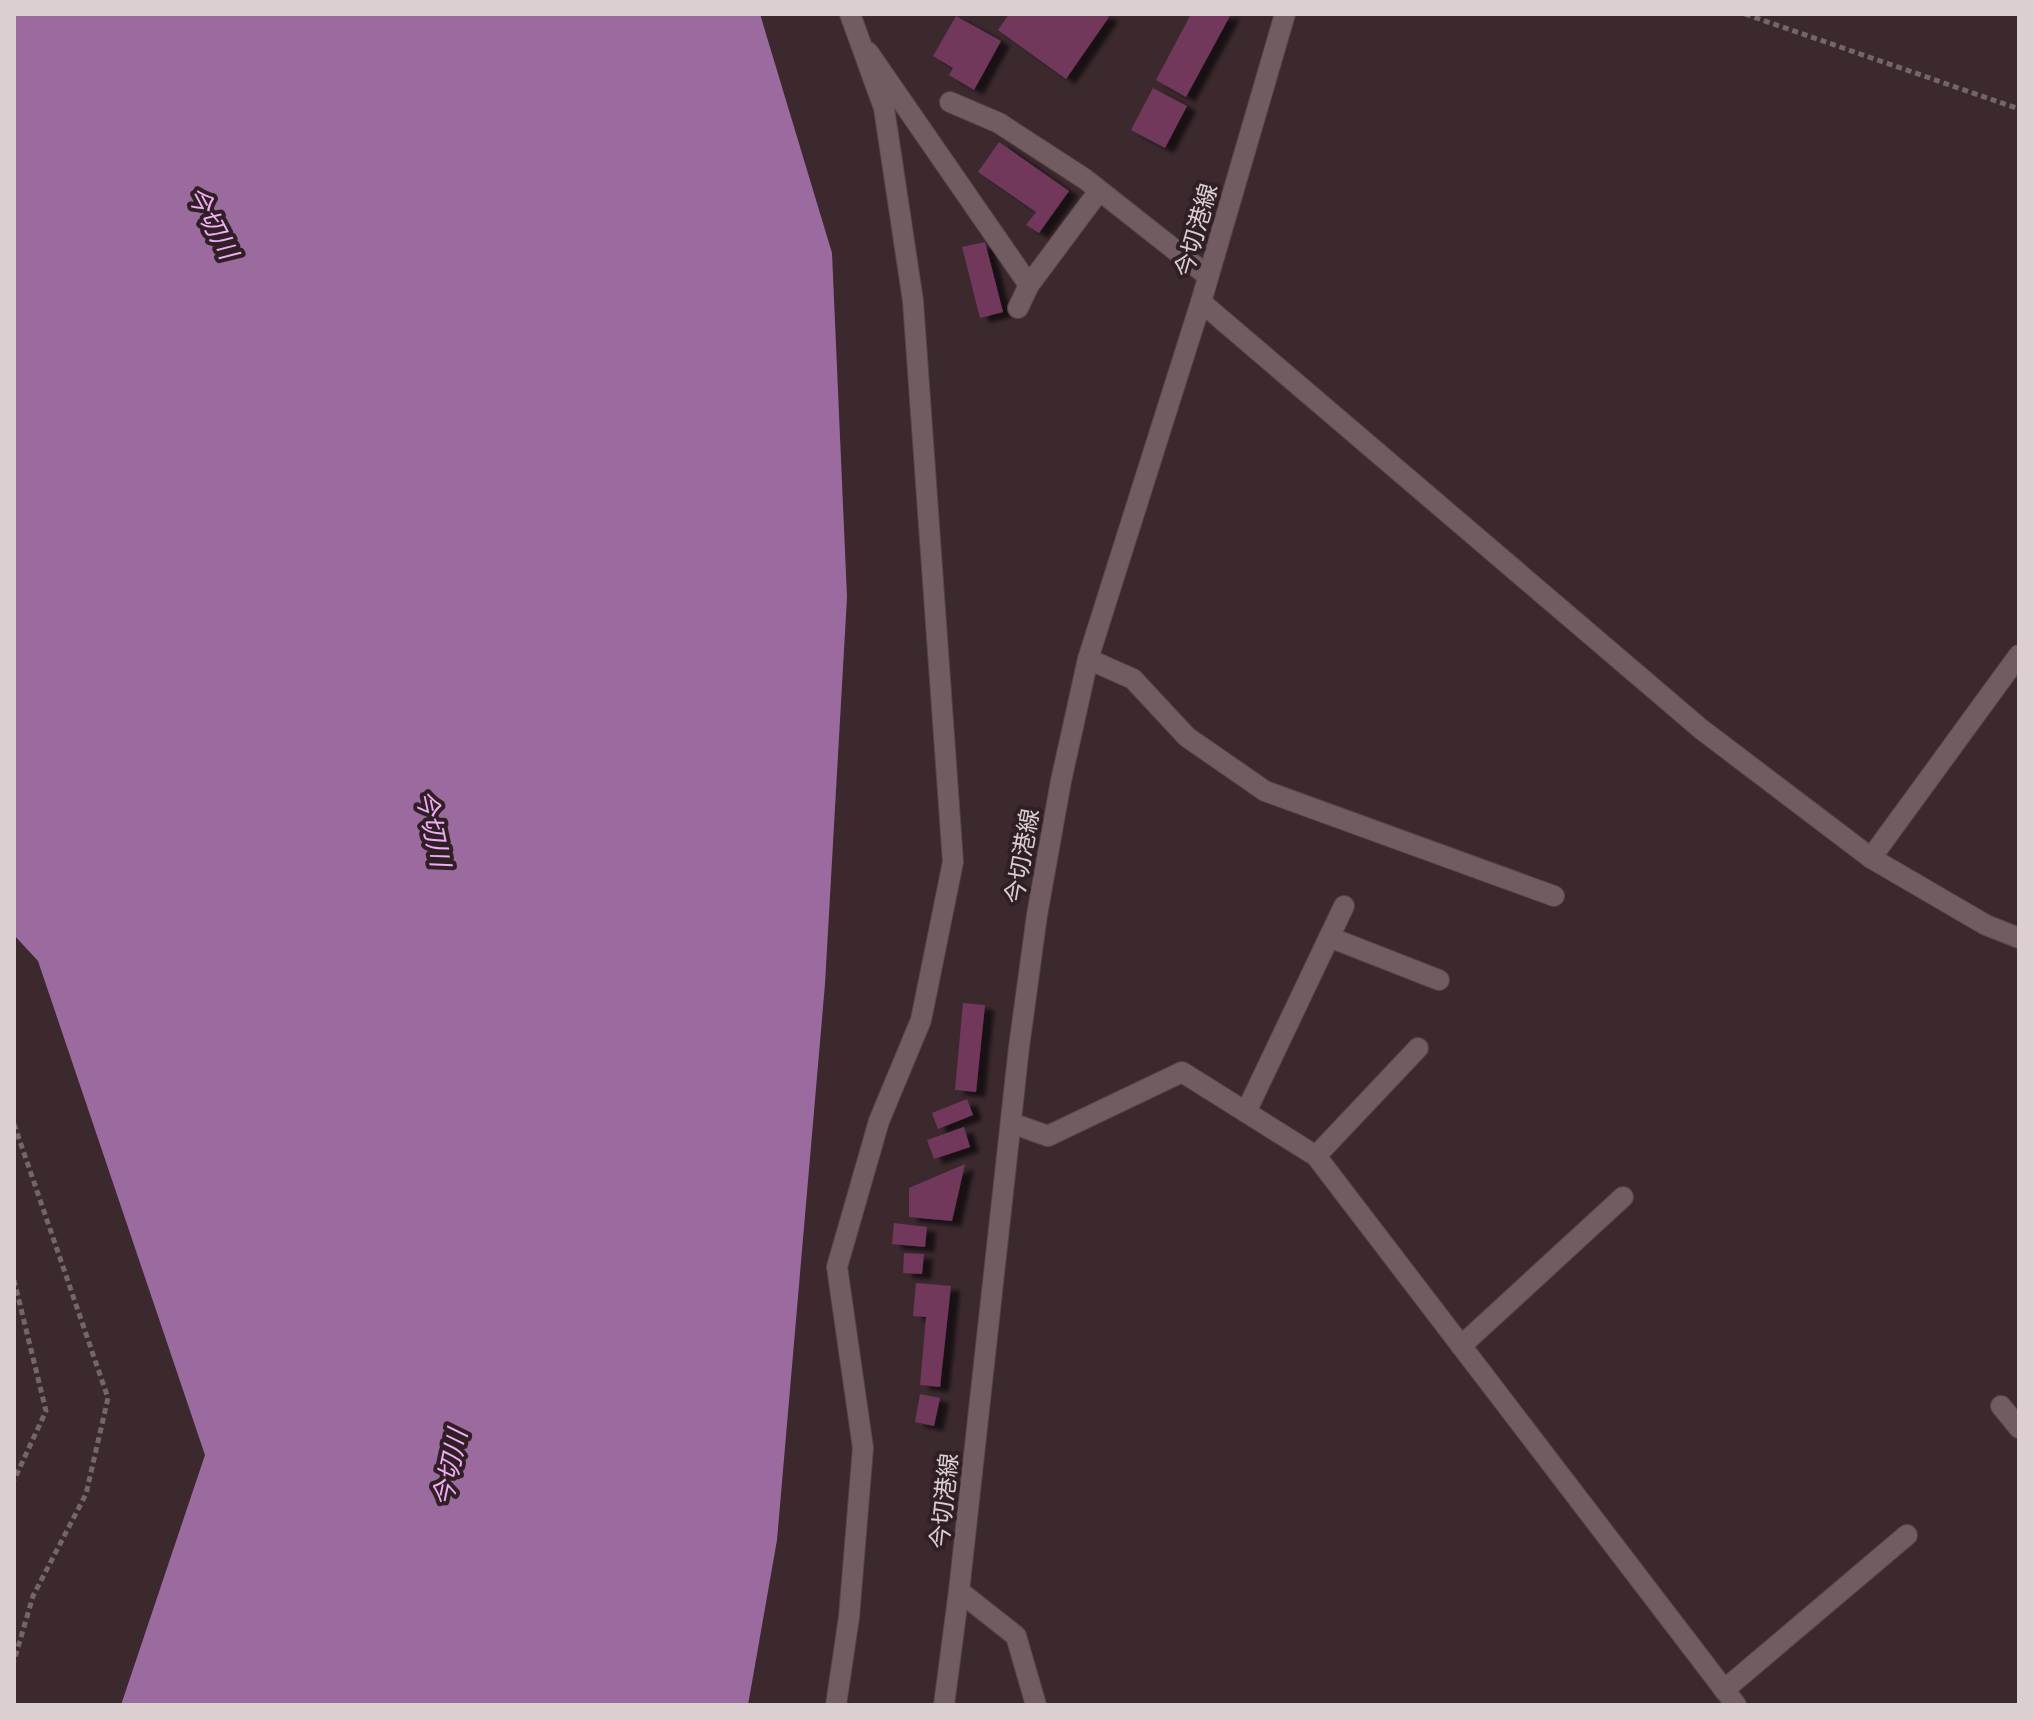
<svg xmlns="http://www.w3.org/2000/svg" width="2033" height="1719" font-family="'Noto Sans','Noto Sans JP',sans-serif">
  <style>
    .water { fill: #9b6b9f }
    .building { fill: #71375c; filter: url(#shadow) }
    .lines { fill: none; stroke-linecap: round; stroke-linejoin: round }
    .service-casing { stroke: #55464b; stroke-width: 22 }
    .minor-casing { stroke: #55464b; stroke-width: 22 }
    .tertiary-casing { stroke: #55464b; stroke-width: 22 }
    .secondary-casing { stroke: #55464b; stroke-width: 22 }
    .path { stroke: #756569; stroke-width: 5; stroke-dasharray: 6 4; stroke-linecap: butt }
    .service { stroke: #715c61; stroke-width: 20 }
    .minor { stroke: #715c61; stroke-width: 20 }
    .tertiary { stroke: #715c61; stroke-width: 20 }
    .secondary { stroke: #715c61; stroke-width: 20 }
    .labels { text-anchor: middle; dominant-baseline: central; stroke-width: 8; stroke-linejoin: round; paint-order: stroke }
    .street-label { font-size: 24px; fill: #dbcfd2; stroke: #301f24 }
    .water-label { font-size: 26px; font-style: italic; fill: #f0acf6; stroke: #301f24 }
  </style>
  <defs>
    <filter id="shadow"><feDropShadow dx="9" dy="5" stdDeviation="2" flood-color="#0009"/></filter>
  </defs>
  <rect width="100%" height="100%" fill="#3b292e"/>
  <!-- water -->
  <polygon class="water" points="14,14 760,14 832,253 847,597 825,984 777,1540 748,1705 121,1705 205,1455 38,961 14,935"/>
  <!-- building -->
  <g class="building">
    <polygon points="1009,14 1105,14 1109,17 1066,79 998,30"/>
    <polygon points="1191,14 1231,14 1186,97 1156,80"/>
    <polygon points="956,16 1001,41 974,90 949,75 953,68 933,56"/>
    <polygon points="1153,88 1187,106 1165,148 1131,130"/>
    <polygon points="999,142 1069,191 1039,233 1026,225 1036,212 978,172"/>
    <polygon points="985,242 1003,312 980,318 962,247"/>
    <polygon points="963,1003 985,1005 976,1092 955,1090"/>
    <polygon points="967,1099 973,1115 938,1129 932,1113"/>
    <polygon points="964,1127 970,1147 934,1159 927,1140"/>
    <polygon points="965,1164 952,1221 909,1217 909,1188"/>
    <polygon points="894,1223 927,1227 925,1247 892,1244"/>
    <polygon points="904,1253 924,1254 922,1274 903,1273"/>
    <polygon points="916,1283 951,1286 940,1387 920,1385 926,1317 913,1316"/>
    <polygon points="920,1394 940,1398 934,1426 915,1422"/>
  </g>
  <g class="lines">
    <defs>
      <g id="service">
        <polyline points="868,52 1029,285 1099,191"/>
        <polyline points="950,102 999,123 1085,179 1208,276"/>
        <polyline points="1018,308 1029,285"/>
      </g>
      <g id="minor">
        <polyline points="1201,302 1701,729 1871,858 1986,925 2019,938"/>
        <polyline points="1088,659 1133,679 1187,737 1265,791 1554,896"/>
        <polyline points="1871,858 2019,655"/>
        <polyline points="1329,937 1439,980"/>
        <polyline points="1246,1112 1344,906"/>
        <polyline points="1011,1123 1048,1136 1182,1072 1316,1156 1736,1705"/>
        <polyline points="1316,1156 1418,1048"/>
        <polyline points="1461,1346 1623,1197"/>
        <polyline points="2001,1406 2019,1428"/>
        <polyline points="1724,1690 1907,1535"/>
        <polyline points="836,1705 849,1617 863,1448 837,1267 879,1121 921,1020 953,862 913,301 884,108 850,14"/>
      </g>
      <polyline id="tertiary" points="944,1705 959,1591"/>
      <polyline id="secondary" points="1036,1705 1016,1636 959,1591 1019,1047 1037,915 1061,781 1088,659 1201,302 1285,14"/>
    </defs>
    <!-- service casing -->
    <use href="#service" class="service-casing"/>
    <!-- minor casing -->
    <use href="#minor" class="minor-casing"/>
    <!-- tertiary casing -->
    <use href="#tertiary" class="tertiary-casing"/>
    <!-- secondary casing -->
    <use href="#secondary" class="secondary-casing"/>
    <!-- path -->
    <g class="path">
      <polyline points="1745,14 2019,109"/>
      <polyline points="14,1124 108,1398 86,1494 33,1596 14,1661"/>
      <polyline points="14,1280 46,1411 14,1480"/>
    </g>
    <!-- service -->
    <use href="#service" class="service"/>
    <!-- minor -->
    <use href="#minor" class="minor"/>
    <!-- tertiary -->
    <use href="#tertiary" class="tertiary"/>
    <!-- secondary -->
    <use href="#secondary" class="secondary"/>
  </g>
  <g class="labels">
    <!-- street labels -->
    <g class="street-label">
      <text transform="translate(1195 230) rotate(-74)">今切港線</text>
      <text transform="translate(1021 856) rotate(-80)">今切港線</text>
      <text transform="translate(943 1501) rotate(-84)">今切港線</text>
    </g>
    <!-- water labels -->
    <g class="water-label">
      <text transform="translate(213 222) rotate(62)">今切川</text>
      <text transform="translate(434 828) rotate(78)">今切川</text>
      <text transform="translate(449 1468) rotate(-78)">今切川</text>
    </g>
  </g>
  <!-- border -->
  <rect width="2033" height="1719" fill="none" stroke="#dbcfd2" stroke-width="32"/>
</svg>
